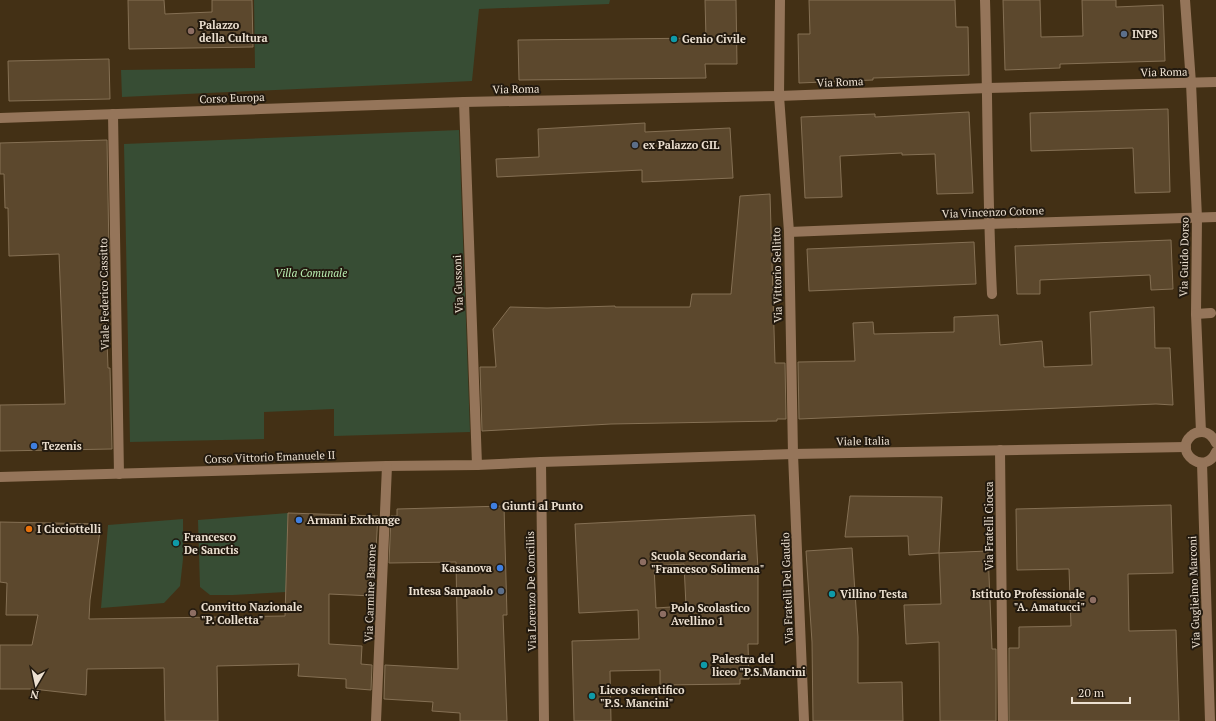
<svg xmlns="http://www.w3.org/2000/svg" width="1216" height="721" font-family="'PT Serif',serif">
  <style>
    .green { fill: #374d34 }
    .building { fill: #5c482d; stroke: #857054; fill-rule: evenodd }
    .lines { fill: none; stroke-linecap: round; stroke-linejoin: round }
    .minor { stroke: #95755a; stroke-width: 10 }
    .education-dot { fill: #8d6e63; stroke: #231a0f; stroke-width: 1.5 }
    .service-dot { fill: #5c6f8a; stroke: #231a0f; stroke-width: 1.5 }
    .culture-dot { fill: #0f9aa8; stroke: #231a0f; stroke-width: 1.5 }
    .shop-dot { fill: #3f7fe0; stroke: #231a0f; stroke-width: 1.5 }
    .food-dot { fill: #e8710a; stroke: #231a0f; stroke-width: 1.5 }
    .labels { text-anchor: middle; dominant-baseline: central; stroke-width: 4; stroke-linejoin: round; paint-order: stroke }
    .poi-label { font-size: 11px; font-weight: bold; fill: #ece0d1; stroke: #231a0f; text-anchor: start }
    .street-label { font-size: 11px; fill: #ece0d1; stroke: #231a0f }
    .park-label { font-size: 11px; font-style: italic; fill: #baefb3; stroke: #231a0f }
  </style>
  <rect width="100%" height="100%" fill="#433015"/>
  <!-- green -->
  <g class="green">
    <polygon points="254,0 610,0 609,4 479,9 472,81 122,97 121,70 255,68"/>
    <polygon points="459,130 470,432 334,436 334,409 264,412 264,439 130,442 124,144"/>
    <polygon points="288,513 286,592 233,595 210,595 200,587 198,520"/>
    <polygon points="183,519 183,559 180,586 164,603 101,608 108,525"/>
  </g>
  <!-- building -->
  <g class="building">
    <polygon points="128,0 164,0 165,14 212,12 212,0 252,0 253,47 129,49"/>
    <polygon points="705,0 736,0 737,64 705,64 706,78 519,80 518,40 706,38"/>
    <polygon points="809,0 955,0 956,27 968,27 969,75 873,78 873,80 799,83 798,34 810,34"/>
    <polygon points="1003,0 1040,0 1041,37 1083,36 1082,0 1116,0 1116,7 1163,5 1165,61 1060,64 1060,68 1005,70"/>
    <polygon points="109,59 110,99 9,101 8,61"/>
    <polygon points="1168,109 1170,192 1135,193 1133,148 1031,151 1030,113"/>
    <polygon points="969,112 973,193 937,194 935,154 902,155 902,153 840,156 842,197 805,198 801,117 875,114 875,117"/>
    <polygon points="645,123 645,132 730,128 733,178 642,182 642,170 497,177 496,159 539,157 538,129"/>
    <polygon points="107,140 109,253 104,253 108,368 110,368 112,449 0,451 0,405 65,404 59,254 9,256 8,208 5,208 4,174 0,174 0,143"/>
    <polygon points="770,194 775,363 785,363 786,419 777,419 777,421 611,424 482,431 480,367 496,367 493,329 510,307 547,308 615,306 615,307 690,307 692,294 731,294 740,196"/>
    <polygon points="1171,240 1173,289 1151,290 1150,275 1040,280 1040,294 1017,294 1015,246"/>
    <polygon points="974,242 976,284 809,291 807,249"/>
    <polygon points="1154,307 1155,348 1170,348 1173,405 1156,404 799,419 798,362 855,361 853,323 873,322 874,334 954,332 954,317 998,315 1000,345 1042,341 1044,367 1092,365 1090,312"/>
    <polygon points="850,496 942,497 939,553 909,555 908,536 845,537"/>
    <polygon points="1171,505 1173,573 1128,574 1129,631 1176,630 1179,721 1009,721 1009,648 1019,648 1019,627 1071,626 1069,569 1017,570 1016,509"/>
    <polygon points="504,506 507,615 503,615 507,721 460,721 460,713 432,711 433,702 384,699 385,665 458,669 456,562 389,563 391,516 397,516 397,509"/>
    <polygon points="288,513 378,516 373,596 329,594 329,644 362,646 361,664 372,665 371,690 346,688 346,679 298,676 299,664 217,666 218,721 165,721 164,668 87,669 86,695 33,689 0,689 0,645 32,645 38,615 6,615 7,583 0,582 0,522 101,524 90,600 89,619 285,616"/>
    <path d="M 755,515 L 758,570 L 758,644 L 748,644 L 749,679 L 740,679 L 740,684 L 660,685 L 660,670 L 610,671 L 611,721 L 574,721 L 572,641 L 639,639 L 638,610 L 579,613 L 575,524 ZM 684,564 L 686,606 L 656,608 L 654,566 Z"/>
    <polygon points="852,548 858,637 858,683 902,682 903,721 813,721 812,642 806,551"/>
    <polygon points="988,551 992,649 996,649 996,721 940,721 939,642 906,644 904,605 941,604 939,553"/>
  </g>
  <g class="lines">
    <!-- minor -->
    <g class="minor">
      <polyline points="780,0 779,96 789,232 793,454 804,721"/>
      <path d="M 985,0 C 988,98 987,196 992,294"/>
      <polyline points="1185,0 1191,83 1197,218 1196,314 1201,432"/>
      <polyline points="464,102 477,465"/>
      <polyline points="113,114 119,474"/>
      <polyline points="0,118 464,102 779,96 988,88 1216,82"/>
      <polyline points="789,232 988,224 1216,217"/>
      <polyline points="1196,314 1211,313"/>
      <path d="M 1216,443 C 1213,437 1209,432 1202,432 C 1198,432 1194,433 1191,436 C 1173,452 1205,477 1216,452"/>
      <polyline points="1000,450 1003,721"/>
      <polyline points="541,462 544,721"/>
      <polyline points="1202,463 1210,721"/>
      <polyline points="0,477 387,466 477,465 541,462 793,454 1186,447"/>
      <polyline points="376,721 387,466"/>
    </g>
  </g>
  <!-- markers -->
  <g class="education-dot">
    <circle cx="191" cy="31" r="4"/>
    <circle cx="643" cy="562" r="4"/>
    <circle cx="1093" cy="600" r="4"/>
    <circle cx="193" cy="613" r="4"/>
    <circle cx="663" cy="614" r="4"/>
  </g>
  <g class="service-dot">
    <circle cx="1124" cy="34" r="4"/>
    <circle cx="635" cy="145" r="4"/>
    <circle cx="501" cy="591" r="4"/>
  </g>
  <g class="culture-dot">
    <circle cx="674" cy="39" r="4"/>
    <circle cx="176" cy="543" r="4"/>
    <circle cx="832" cy="594" r="4"/>
    <circle cx="704" cy="665" r="4"/>
    <circle cx="592" cy="696" r="4"/>
  </g>
  <g class="shop-dot">
    <circle cx="34" cy="446" r="4"/>
    <circle cx="494" cy="506" r="4"/>
    <circle cx="299" cy="520" r="4"/>
    <circle cx="500" cy="568" r="4"/>
  </g>
  <circle class="food-dot" cx="29" cy="529" r="4"/>
  <g class="labels">
    <!-- poi labels -->
    <g class="poi-label">
      <text x="199" y="25">Palazzo<tspan x="199" dy="13">della Cultura</tspan></text>
      <text x="1132" y="34">INPS</text>
      <text x="682" y="39">Genio Civile</text>
      <text x="643" y="145">ex Palazzo GIL</text>
      <text x="42" y="446">Tezenis</text>
      <text x="502" y="506">Giunti al Punto</text>
      <text x="307" y="520">Armani Exchange</text>
      <text x="37" y="529">I Cicciottelli</text>
      <text x="184" y="537">Francesco<tspan x="184" dy="13">De Sanctis</tspan></text>
      <text x="651" y="556">Scuola Secondaria<tspan x="651" dy="13">"Francesco Solimena"</tspan></text>
      <text x="492" y="568" text-anchor="end">Kasanova</text>
      <text x="493" y="591" text-anchor="end">Intesa Sanpaolo</text>
      <text x="840" y="594">Villino Testa</text>
      <text x="1085" y="594" text-anchor="end">Istituto Professionale<tspan x="1085" dy="13">"A. Amatucci"</tspan></text>
      <text x="201" y="607">Convitto Nazionale<tspan x="201" dy="13">"P. Colletta"</tspan></text>
      <text x="671" y="608">Polo Scolastico<tspan x="671" dy="13">Avellino 1</tspan></text>
      <text x="712" y="659">Palestra del<tspan x="712" dy="13">liceo "P.S.Mancini</tspan></text>
      <text x="600" y="690">Liceo scientifico<tspan x="600" dy="13">"P.S. Mancini"</tspan></text>
    </g>
    <!-- street labels -->
    <g class="street-label">
      <text transform="translate(1164 72) rotate(-1)">Via Roma</text>
      <text transform="translate(840 82) rotate(-2)">Via Roma</text>
      <text transform="translate(516 89) rotate(-1)">Via Roma</text>
      <text transform="translate(232 98) rotate(-2)">Corso Europa</text>
      <text transform="translate(993 212) rotate(-2)">Via Vincenzo Cotone</text>
      <text transform="translate(1184 257) rotate(-89)">Via Guido Dorso</text>
      <text transform="translate(777 275) rotate(-91)">Via Vittorio Sellitto</text>
      <text transform="translate(458 284) rotate(-92)">Via Gussoni</text>
      <text transform="translate(104 294) rotate(-91)">Viale Federico Cassitto</text>
      <text transform="translate(863 441) rotate(-1)">Viale Italia</text>
      <text transform="translate(270 457) rotate(-2)">Corso Vittorio Emanuele II</text>
      <text transform="translate(989 526) rotate(-90)">Via Fratelli Ciocca</text>
      <text transform="translate(787 588) rotate(-92)">Via Fratelli Del Gaudio</text>
      <text transform="translate(531 591) rotate(-91)">Via Lorenzo De Conciliis</text>
      <text transform="translate(1194 592) rotate(-92)">Via Guglielmo Marconi</text>
      <text transform="translate(370 593) rotate(-88)">Via Carmine Barone</text>
    </g>
    <!-- park labels -->
    <g class="park-label">
      <text x="311" y="273">Villa Comunale</text>
    </g>
  </g>
  <!-- north arrow -->
  <g transform="translate(36 685) rotate(189)" stroke="#231a0f" stroke-width="3" paint-order="stroke">
  <path d="M0-3L7 15L0 10L-7 15Z" fill="#ece0d1"/>
  <text y="-6" font-size="11" font-weight="bold" text-anchor="middle" fill="#ece0d1">N</text>
  </g>
  <!-- scale -->
  <path d="M1072 697v6h58v-6" fill="none" stroke="#ece0d1" stroke-width="2"/>
  <text x="1078" y="697" font-size="12" fill="#ece0d1" stroke="#231a0f" stroke-width="3" paint-order="stroke">20 m</text>
</svg>
